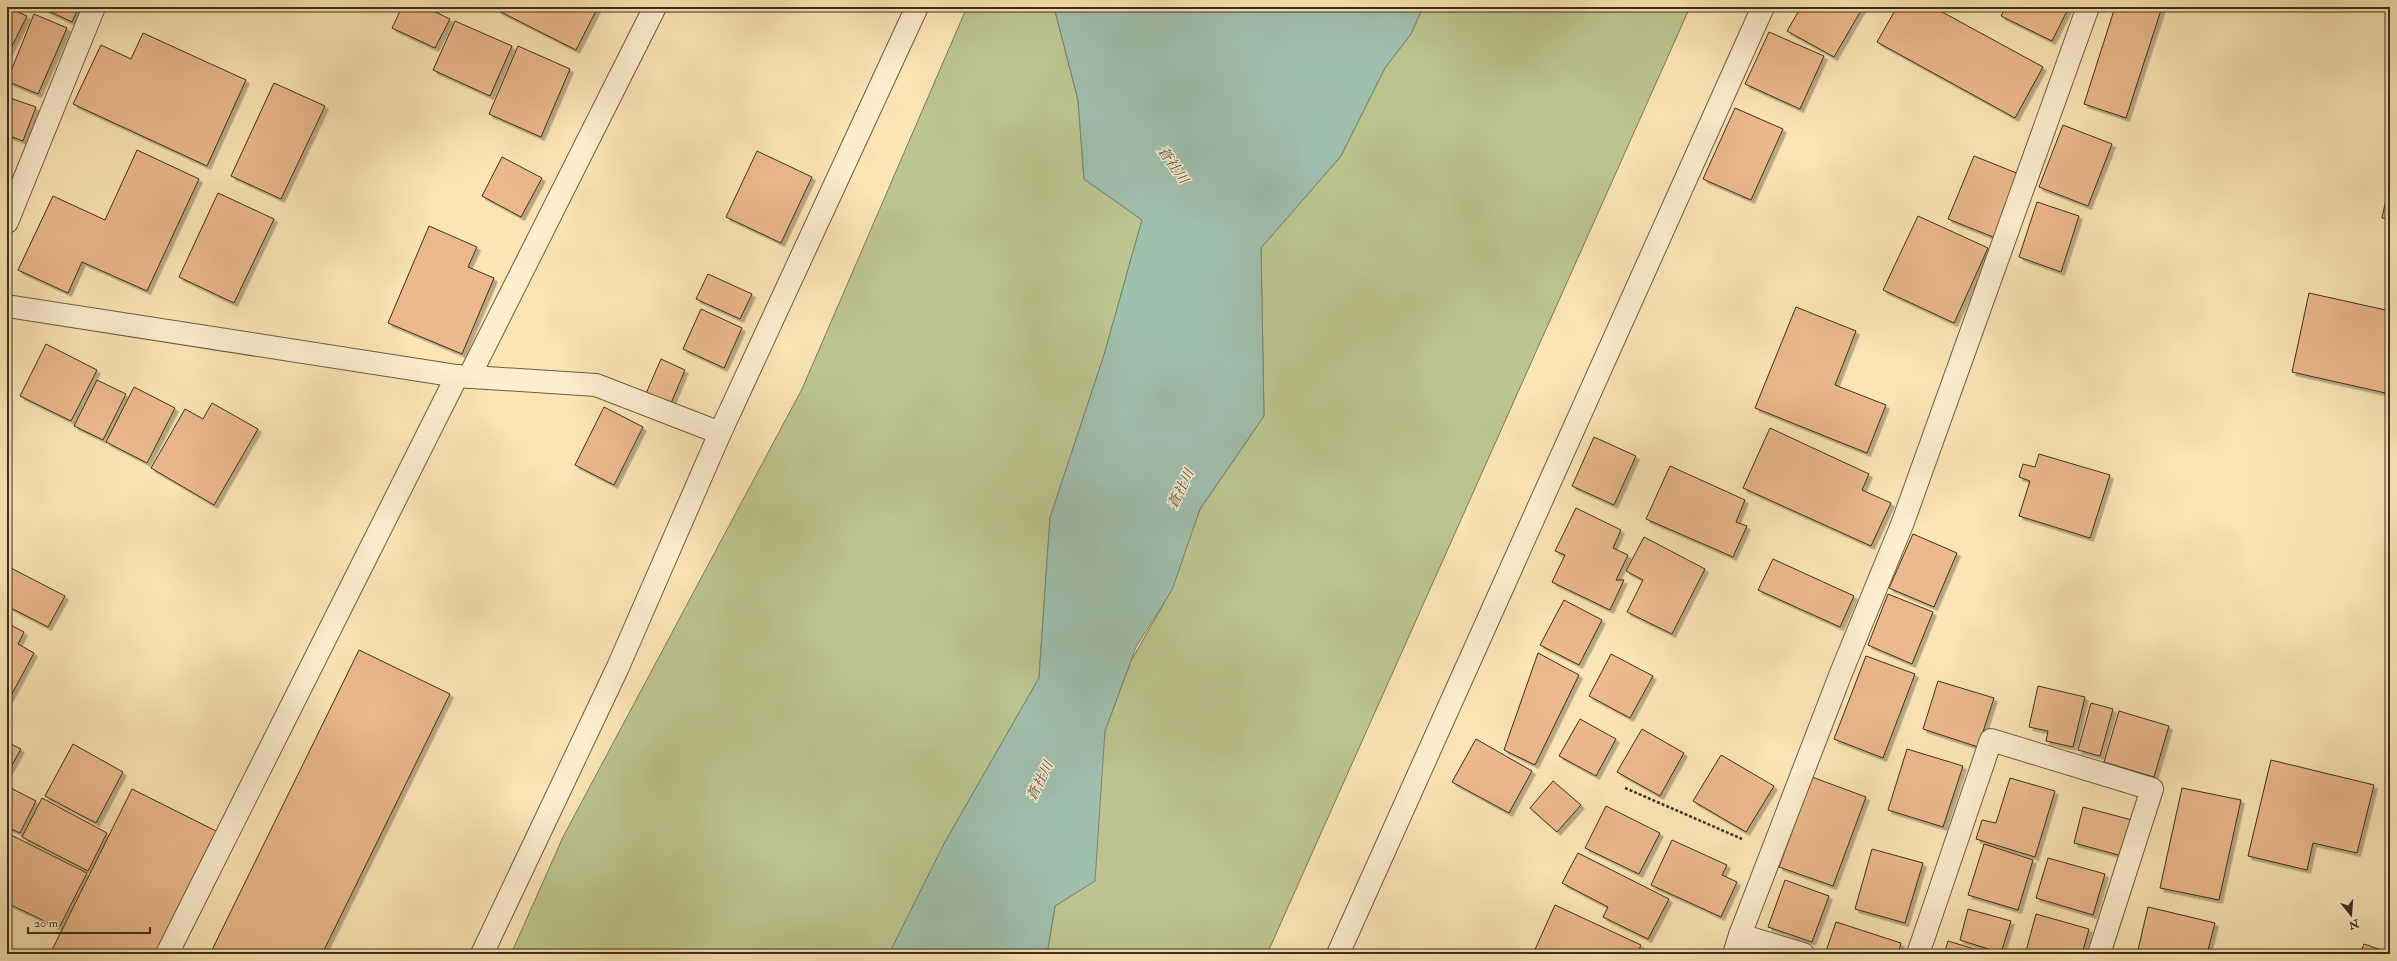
<svg xmlns="http://www.w3.org/2000/svg" width="2397" height="961" font-family="'IM FELL Double Pica','Noto Serif JP',serif">
  <style>
    .green { fill: #bcc590; stroke: #7d7a56 }
    .water { fill: #9fbfad; stroke: #788573 }
    .building { fill: #ecb98c; stroke: #3e2e1b; filter: url(#shadow) }
    .lines { fill: none; stroke-linecap: round; stroke-linejoin: round }
    .minor-casing { stroke: #6d5c42; stroke-width: 24 }
    .path { stroke: #3e2e1b; stroke-width: 2.5; stroke-dasharray: 3 2; stroke-linecap: butt }
    .minor { stroke: #fceecf; stroke-width: 22 }
    .labels { text-anchor: middle; dominant-baseline: central; stroke-width: 3; stroke-linejoin: round; paint-order: stroke }
    .water-label { font-size: 14px; font-style: italic; fill: #565240; stroke: #fceecf }
  </style>
  <defs>
    <filter id="shadow"><feDropShadow dx="3.5" dy="3.5" stdDeviation="0" flood-color="#0004"/></filter>
  </defs>
  <rect width="100%" height="100%" fill="#fbe5b5"/>
  <filter id="stains"><feTurbulence type="fractalNoise" baseFrequency=".005" numOctaves="4"/><feColorMatrix values="0 0 0 0 .2 0 0 0 0 .09 0 0 0 0 .02 0 0 0 .5 -.17"/></filter>
  <radialGradient id="worn" r=".72"><stop offset=".6" stop-color="#630" stop-opacity="0"/><stop offset="1" stop-color="#630" stop-opacity=".3"/></radialGradient>
  <!-- green -->
  <g class="green">
    <polygon points="967,7 1054,7 1078,100 1084,179 1142,220 1104,355 1050,518 1039,678 945,842 889,954 511,954 563,837 802,389"/>
    <polygon points="1423,7 1690,7 1267,954 1047,954 1055,906 1085,887 1105,731 1131,661 1163,605 1200,509 1264,416 1261,248 1341,156 1385,68 1411,34"/>
  </g>
  <!-- water -->
  <polygon class="water" points="1054,7 1423,7 1411,34 1385,68 1341,156 1261,248 1264,416 1200,509 1172,590 1136,647 1105,731 1095,881 1055,906 1047,954 889,954 945,842 1039,678 1050,518 1104,355 1142,220 1084,179 1078,100"/>
  <!-- building -->
  <g class="building">
    <polygon points="7,7 27,16 7,56"/>
    <polygon points="40,7 79,7 72,22"/>
    <polygon points="402,7 425,7 450,19 435,48 392,28"/>
    <polygon points="499,7 598,7 576,50 497,10"/>
    <polygon points="1801,7 1863,7 1834,57 1787,31"/>
    <polygon points="1897,7 1933,7 2043,67 2015,118 1877,42"/>
    <polygon points="2006,7 2069,7 2052,41 2001,16"/>
    <polygon points="2115,7 2162,7 2126,118 2084,104"/>
    <polygon points="34,14 67,28 38,94 7,81"/>
    <polygon points="455,21 512,46 490,96 433,70"/>
    <polygon points="1769,32 1824,56 1800,109 1745,84"/>
    <polygon points="143,33 246,80 207,166 73,104 101,45 131,59"/>
    <polygon points="518,46 570,69 541,137 489,114"/>
    <polygon points="274,83 325,106 281,199 231,176"/>
    <polygon points="7,97 36,107 23,141 7,135"/>
    <polygon points="1735,108 1783,129 1751,200 1703,179"/>
    <polygon points="2063,125 2112,144 2088,206 2039,187"/>
    <polygon points="137,150 199,179 147,291 82,262 68,293 18,270 53,196 105,220"/>
    <polygon points="757,151 812,177 781,243 726,217"/>
    <polygon points="1974,156 2024,176 1998,239 1948,219"/>
    <polygon points="502,157 542,178 521,217 482,196"/>
    <polygon points="2390,180 2390,219 2382,218"/>
    <polygon points="218,193 274,219 234,303 179,277"/>
    <polygon points="2037,202 2079,216 2061,272 2019,257"/>
    <polygon points="1918,216 1988,248 1954,323 1883,290"/>
    <polygon points="429,226 477,247 468,267 494,278 462,354 388,323"/>
    <polygon points="708,274 752,294 740,319 696,299"/>
    <polygon points="2309,293 2390,311 2390,394 2292,372"/>
    <polygon points="1796,307 1856,331 1835,385 1886,405 1867,453 1755,408"/>
    <polygon points="701,309 742,328 724,368 683,349"/>
    <polygon points="46,344 97,370 71,421 20,396"/>
    <polygon points="661,359 685,370 669,408 644,398"/>
    <polygon points="97,380 126,394 103,440 74,426"/>
    <polygon points="134,387 175,408 147,463 106,442"/>
    <polygon points="212,403 258,429 214,505 151,468 185,409 203,419"/>
    <polygon points="604,407 643,427 614,485 575,465"/>
    <polygon points="1770,428 1869,474 1862,490 1891,503 1871,546 1743,488"/>
    <polygon points="1594,437 1636,456 1614,505 1572,486"/>
    <polygon points="2039,454 2110,475 2090,538 2019,516 2030,481 2019,477 2023,464 2035,467"/>
    <polygon points="1670,466 1745,500 1736,522 1747,526 1733,557 1646,519"/>
    <polygon points="1576,508 1621,530 1613,548 1628,555 1616,580 1624,580 1610,610 1552,582 1565,555 1555,551"/>
    <polygon points="1913,534 1957,553 1934,607 1889,588"/>
    <polygon points="1644,537 1705,569 1672,634 1627,612 1643,580 1626,571"/>
    <polygon points="1773,559 1854,596 1840,627 1758,590"/>
    <polygon points="7,566 65,596 48,627 7,606"/>
    <polygon points="1888,594 1933,612 1912,664 1868,645"/>
    <polygon points="1564,600 1602,620 1579,665 1540,645"/>
    <polygon points="7,623 24,632 18,644 34,653 7,703"/>
    <polygon points="359,650 450,694 322,954 210,954"/>
    <polygon points="1538,653 1579,675 1535,765 1504,750"/>
    <polygon points="1611,654 1653,676 1630,718 1589,696"/>
    <polygon points="1866,656 1915,674 1883,758 1834,739"/>
    <polygon points="1938,681 1994,698 1978,747 1923,729"/>
    <polygon points="2038,686 2085,697 2073,747 2046,741 2048,731 2029,727"/>
    <polygon points="2091,703 2113,709 2100,756 2078,750"/>
    <polygon points="2119,711 2169,726 2154,777 2104,762"/>
    <polygon points="1580,719 1616,739 1596,776 1559,756"/>
    <polygon points="1642,729 1684,753 1660,796 1617,772"/>
    <polygon points="1476,739 1532,771 1509,813 1452,782"/>
    <polygon points="7,742 21,749 7,774"/>
    <polygon points="73,744 123,772 96,823 45,796"/>
    <polygon points="1907,749 1963,766 1943,827 1888,810"/>
    <polygon points="1721,755 1774,786 1746,832 1693,801"/>
    <polygon points="2271,760 2374,785 2357,853 2313,843 2307,870 2248,856"/>
    <polygon points="1812,777 1866,797 1833,886 1779,867"/>
    <polygon points="2010,778 2055,791 2035,857 1976,839 1982,820 1996,823"/>
    <polygon points="1553,781 1581,805 1557,832 1530,808"/>
    <polygon points="7,786 36,801 20,833 7,827"/>
    <polygon points="2182,788 2241,800 2219,900 2160,888"/>
    <polygon points="132,789 220,833 158,954 50,954"/>
    <polygon points="42,798 107,833 88,871 22,837"/>
    <polygon points="1606,806 1660,833 1639,874 1585,848"/>
    <polygon points="2083,807 2132,820 2122,856 2074,843"/>
    <polygon points="7,833 87,873 59,928 7,903"/>
    <polygon points="1672,840 1727,865 1722,875 1737,882 1721,917 1651,885"/>
    <polygon points="1984,844 2033,860 2018,910 1968,895"/>
    <polygon points="1872,849 1923,863 1905,923 1855,909"/>
    <polygon points="1578,853 1669,899 1648,939 1603,917 1608,907 1562,883"/>
    <polygon points="2048,858 2105,874 2093,915 2036,898"/>
    <polygon points="1785,880 1829,896 1812,942 1768,927"/>
    <polygon points="1555,905 1641,945 1637,954 1533,954"/>
    <polygon points="2148,907 2215,923 2207,954 2137,954"/>
    <polygon points="1968,909 2011,921 2001,953 1960,940"/>
    <polygon points="2036,914 2089,929 2082,954 2035,954 2026,951"/>
    <polygon points="1836,922 1901,943 1898,954 1825,954"/>
    <polygon points="1948,941 1991,954 1944,954"/>
    <polygon points="2364,944 2390,953 2390,954 2360,954"/>
  </g>
  <g class="lines">
    <defs>
      <g id="minor">
        <polyline points="7,222 94,7"/>
        <polyline points="7,306 457,376 596,385 720,433"/>
        <polyline points="469,377 655,7"/>
        <polyline points="1740,935 1841,673 1903,522 2088,7"/>
        <polyline points="167,954 457,376"/>
        <polyline points="482,954 618,667 720,433 917,7"/>
        <polyline points="1338,954 1763,7"/>
        <polyline points="1734,954 1740,935 1803,954"/>
        <polyline points="1918,954 1991,740 2152,789 2099,954"/>
      </g>
    </defs>
    <!-- minor casing -->
    <use href="#minor" class="minor-casing"/>
    <!-- path -->
    <polyline class="path" points="1625,788 1742,839"/>
    <!-- minor -->
    <use href="#minor" class="minor"/>
  </g>
  <g class="labels">
    <!-- water labels -->
    <g class="water-label">
      <text transform="translate(1173 165) rotate(55)">蒼社川</text>
      <text transform="translate(1181 489) rotate(-64)">蒼社川</text>
      <text transform="translate(1040 781) rotate(-64)">蒼社川</text>
    </g>
  </g>
  <!-- margin -->
  <rect width="2397" height="961" fill="none" stroke="#fbe5b5" stroke-width="24"/>
  <rect x="8" y="8" width="2381" height="945" fill="none" stroke="#3e2e1b" stroke-width="2"/>
  <rect x="12" y="12" width="2373" height="937" fill="none" stroke="#3e2e1b"/>
  <!-- north arrow -->
  <g transform="translate(2351 915) rotate(163)" stroke="#fceecf" stroke-width="3" paint-order="stroke">
  <path d="M0-3L7 15L0 10L-7 15Z" fill="#3e2e1b"/>
  <text y="-6" font-size="11" font-weight="bold" text-anchor="middle" fill="#3e2e1b">N</text>
  </g>
  <!-- scale -->
  <path d="M28 927v6h122v-6" fill="none" stroke="#3e2e1b" stroke-width="2"/>
  <text x="34" y="927" font-size="12" fill="#3e2e1b" stroke="#fceecf" stroke-width="3" paint-order="stroke">20 m</text>
  <rect width="100%" height="100%" filter="url(#stains)"/>
  <rect width="100%" height="100%" fill="url(#worn)"/>
</svg>
